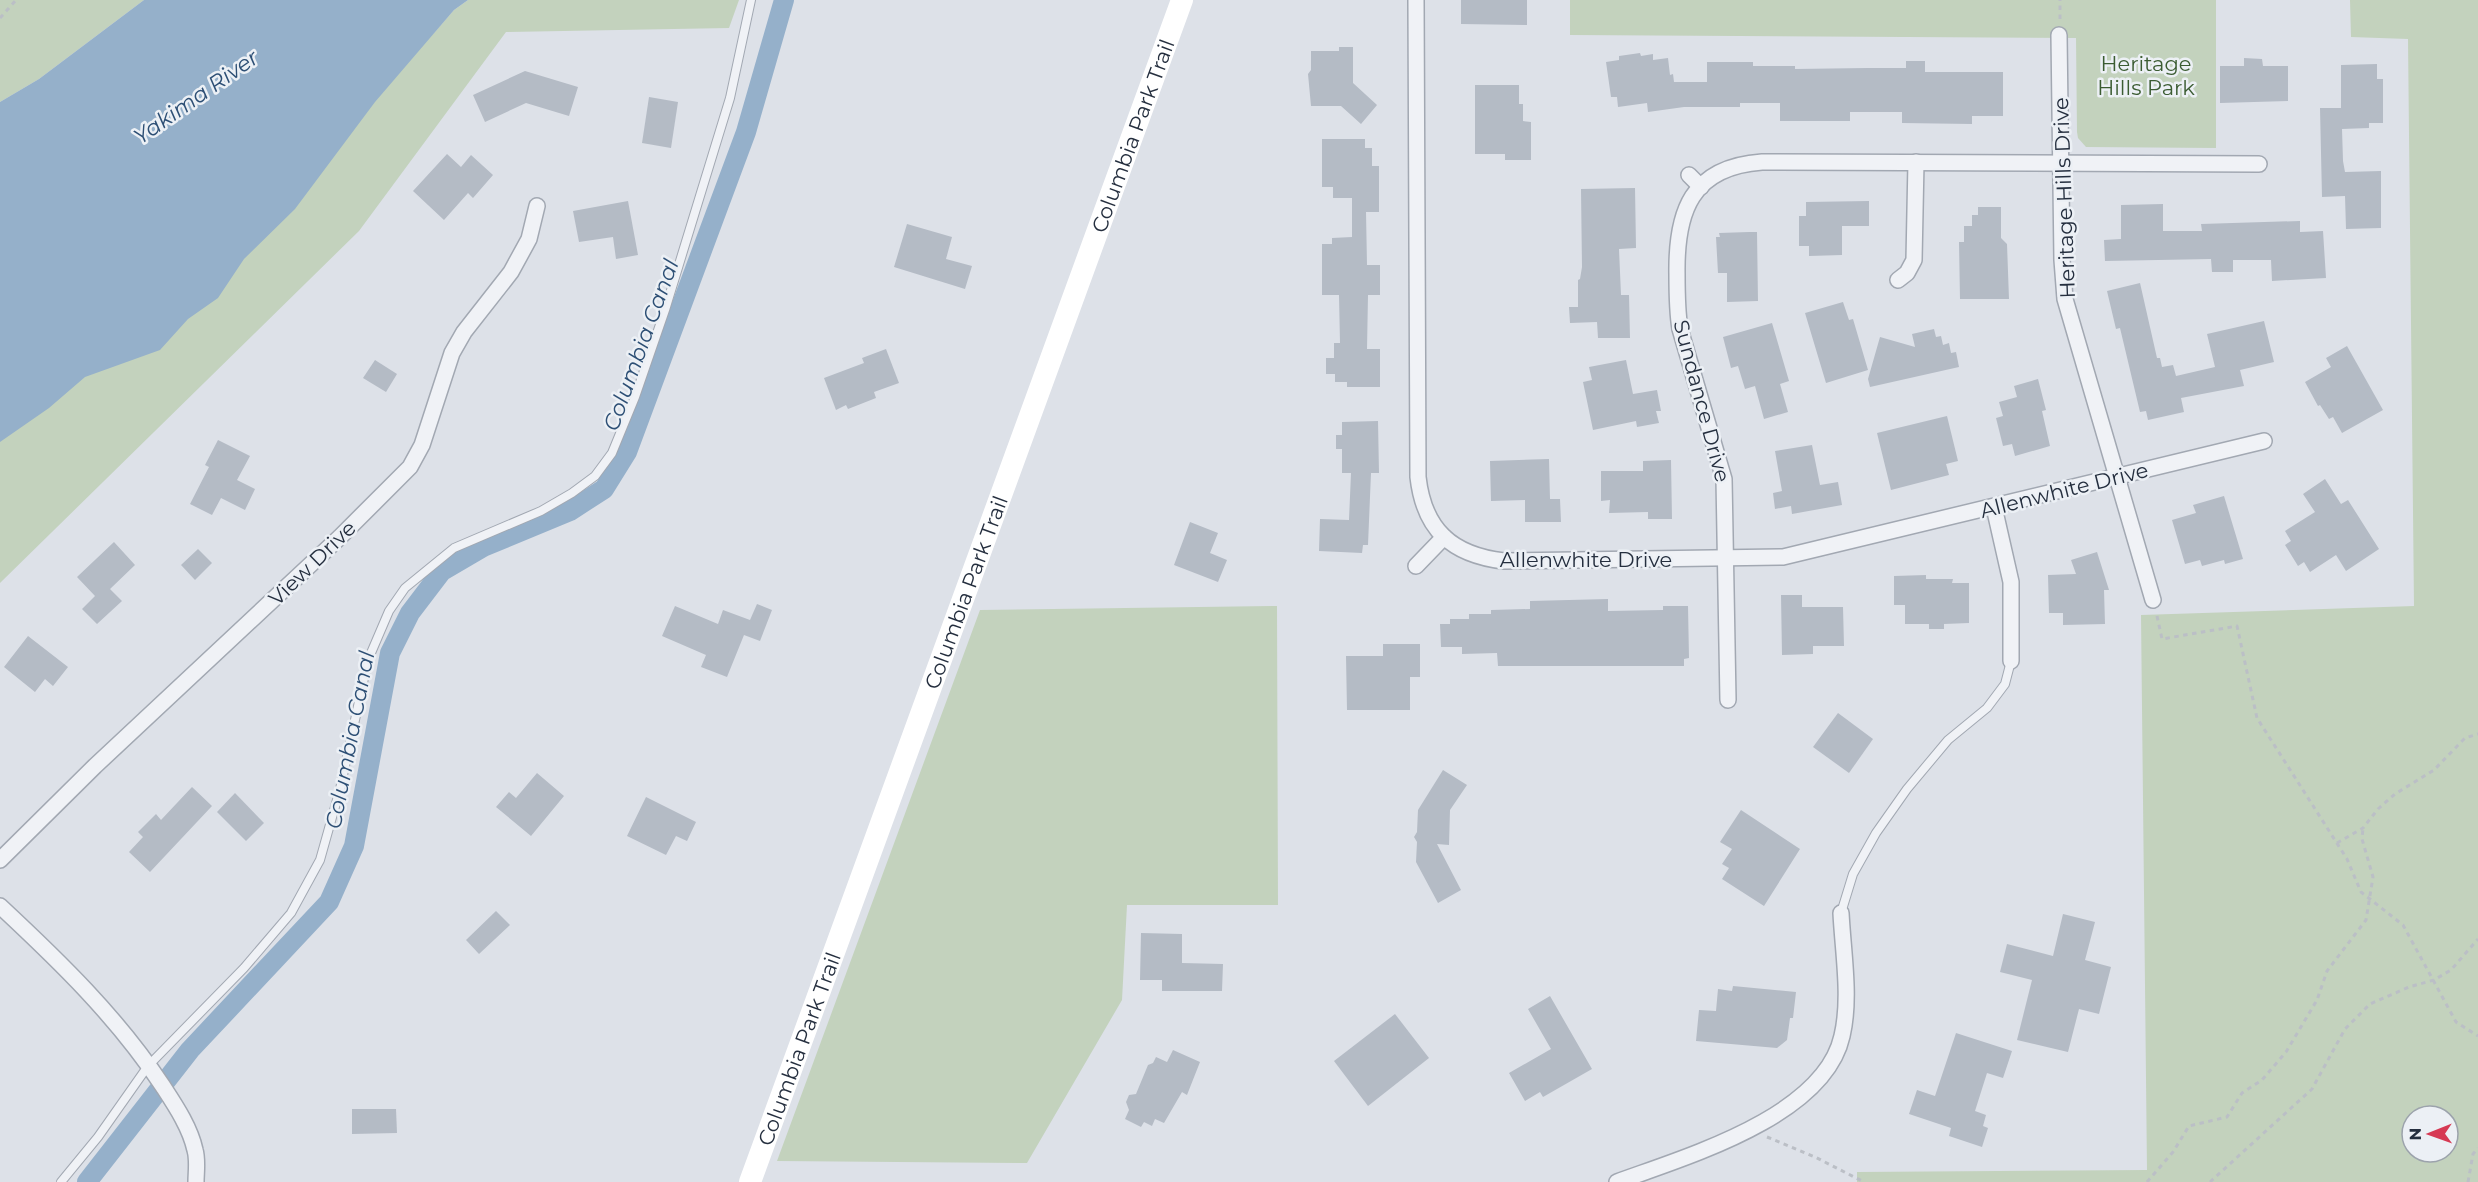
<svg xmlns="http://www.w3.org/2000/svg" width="2478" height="1182" font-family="Montserrat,sans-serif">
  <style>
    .green { fill: #c3d2bd; fill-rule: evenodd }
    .water { fill: #95b0ca }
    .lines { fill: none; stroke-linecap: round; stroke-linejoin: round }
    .canal { stroke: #95b0ca; stroke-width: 20 }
    .building { fill: #b4bbc5 }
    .lane-casing { stroke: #a2a8b2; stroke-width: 10 }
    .street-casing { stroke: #a2a8b2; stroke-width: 18 }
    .path { stroke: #bbbfc6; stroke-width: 3; stroke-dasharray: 4.5 4.5; stroke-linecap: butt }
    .lane { stroke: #f0f2f6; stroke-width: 8 }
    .street { stroke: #f0f2f6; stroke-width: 15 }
    .secondary { stroke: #fff; stroke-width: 22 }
    .labels { text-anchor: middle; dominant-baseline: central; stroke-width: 5; stroke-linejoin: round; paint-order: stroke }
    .park-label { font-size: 21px; fill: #3b5c32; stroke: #ecf0f5 }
    .street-label { font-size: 21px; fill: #252f3f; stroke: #ecf0f5 }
    .water-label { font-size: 22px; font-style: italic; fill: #2d4f75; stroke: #ecf0f5 }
  </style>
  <rect width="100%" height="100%" fill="#dde1e8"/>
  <!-- green -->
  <g class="green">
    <polygon points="0,0 144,0 39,79 0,102"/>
    <polygon points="468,0 739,0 729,28 506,32 359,231 0,583 0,372 433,34 454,10"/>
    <polygon points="1570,0 2216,0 2216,148 2086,147 2078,138 2077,132 2076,38 1570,35"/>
    <path d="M 2350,0 L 2478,0 L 2478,1182 L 1857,1182 L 1857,1172 L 2147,1170 L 2141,615 L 2414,606 L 2408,39 L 2351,37 ZM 2412,1116 L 2448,1116 L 2448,1152 L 2412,1152 Z"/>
    <polygon points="1277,606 1278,905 1127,905 1122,1000 1027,1163 777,1161 980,610"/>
  </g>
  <!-- water -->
  <polygon class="water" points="144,0 468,0 454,10 375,102 295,209 244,259 218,298 188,319 160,350 85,377 49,408 0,442 0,102 39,79"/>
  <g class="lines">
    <!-- canal -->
    <polyline class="canal" points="87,1182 190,1050 329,902 354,846 390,653 410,613 442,571 483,547 570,511 604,489 627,452 746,132 784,0"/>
  </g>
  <!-- building -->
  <g class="building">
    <polygon points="1461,0 1527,0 1527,25 1461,24"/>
    <polygon points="1339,47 1353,47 1353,83 1377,105 1361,124 1341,106 1311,106 1308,74 1311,70 1311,51 1339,51"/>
    <polygon points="1640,53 1641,56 1653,54 1653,60 1668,58 1670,75 1673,74 1674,82 1707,82 1707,62 1753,62 1753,66 1795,66 1795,69 1867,68 1906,68 1906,61 1925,61 1925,72 2003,72 2003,116 1972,116 1972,124 1902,123 1902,112 1850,112 1850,121 1780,121 1780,103 1740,103 1740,107 1684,107 1648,112 1647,103 1618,107 1617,97 1611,97 1606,62 1619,60 1619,56"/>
    <polygon points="2244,58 2262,59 2263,66 2288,66 2288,101 2220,103 2220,66 2244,66"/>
    <polygon points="2377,64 2377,79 2383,79 2383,123 2369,123 2369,128 2342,129 2343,161 2345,172 2381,171 2381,228 2346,229 2345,196 2322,197 2320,108 2341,108 2341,65"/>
    <polygon points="525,71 578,87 569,116 526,103 485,122 473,95"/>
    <polygon points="1475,85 1519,85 1519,104 1523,104 1523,121 1531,122 1531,160 1505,160 1505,154 1475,154"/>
    <polygon points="649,97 678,102 671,148 642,143"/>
    <polygon points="1322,139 1365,139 1365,148 1372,148 1372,166 1379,166 1379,212 1366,212 1367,265 1380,265 1380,295 1368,295 1367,349 1380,349 1380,387 1347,387 1347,382 1335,382 1335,374 1326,374 1326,358 1334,358 1334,343 1340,343 1339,295 1322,295 1322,244 1332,244 1332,238 1352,237 1352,198 1333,198 1333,187 1322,187"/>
    <polygon points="447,154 461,167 471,155 493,175 473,198 468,193 444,220 413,191"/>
    <polygon points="1635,188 1636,248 1619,249 1621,295 1629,295 1630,338 1598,338 1597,322 1570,323 1569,307 1578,307 1578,280 1580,279 1582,267 1581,189"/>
    <polygon points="628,201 638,255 616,259 613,237 579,242 573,211"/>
    <polygon points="1869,201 1869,226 1842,226 1842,255 1809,256 1809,246 1799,246 1799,216 1806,216 1806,202"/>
    <polygon points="2163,204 2163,231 2202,231 2201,224 2300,221 2300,232 2323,231 2326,278 2272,281 2271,260 2233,260 2233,272 2212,272 2211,259 2105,261 2104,240 2121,239 2121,205"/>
    <polygon points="1978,207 2001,207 2001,238 2007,244 2009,299 1960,299 1959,242 1964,242 1964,226 1972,226 1972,215 1978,215"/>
    <polygon points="907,224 952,237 946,259 972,266 965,289 894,267"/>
    <polygon points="1749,232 1757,232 1758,301 1727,302 1727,273 1718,273 1716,237 1720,237 1719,233"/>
    <polygon points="2140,283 2157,358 2160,358 2162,367 2173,365 2176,376 2215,367 2207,334 2264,321 2274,362 2240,370 2244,386 2181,398 2184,412 2148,420 2146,411 2140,412 2120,328 2116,329 2107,291"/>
    <polygon points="1843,302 1849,320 1853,319 1868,370 1826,383 1805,313"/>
    <polygon points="1772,323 1789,381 1780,384 1788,412 1764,419 1755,386 1745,389 1738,366 1731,368 1723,337"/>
    <polygon points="1934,329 1936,337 1941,336 1943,345 1949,343 1951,353 1956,352 1959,367 1870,387 1868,379 1880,337 1915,347 1912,334"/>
    <polygon points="2347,346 2383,410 2342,433 2333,417 2329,419 2320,405 2318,406 2305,382 2331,367 2326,358"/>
    <polygon points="886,349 899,383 874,392 876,398 848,409 846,405 836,410 824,378 864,363 862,358"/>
    <polygon points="375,360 397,374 386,392 363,378"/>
    <polygon points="1626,360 1633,394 1657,390 1661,411 1656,411 1659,423 1637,427 1636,421 1593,430 1583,382 1592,380 1589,367"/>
    <polygon points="2038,379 2046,410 2042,411 2050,446 2015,456 2012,444 2003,446 1996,418 2003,416 1999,402 2017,397 2014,386"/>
    <polygon points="1947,416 1958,461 1946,464 1949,475 1891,490 1877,433"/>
    <polygon points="1378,421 1379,473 1371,473 1368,545 1363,545 1362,553 1319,551 1320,519 1349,520 1351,473 1342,473 1342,449 1336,449 1336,435 1342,435 1342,422"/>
    <polygon points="218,440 250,456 237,480 255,489 245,510 221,498 212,515 190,504 209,467 205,465"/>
    <polygon points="1812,445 1820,485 1838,482 1842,505 1792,514 1791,506 1775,509 1773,493 1782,491 1775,451"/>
    <polygon points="1549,459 1550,499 1560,499 1561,522 1525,522 1525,500 1491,501 1490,461"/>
    <polygon points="1671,460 1672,519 1648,519 1648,512 1609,513 1610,500 1601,501 1601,471 1643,471 1643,461"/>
    <polygon points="2325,479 2341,504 2348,500 2379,549 2346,571 2336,555 2310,572 2304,562 2298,566 2285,545 2291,541 2285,531 2315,512 2303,494"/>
    <polygon points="2224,496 2243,559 2225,564 2224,560 2202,566 2200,560 2185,564 2172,520 2196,513 2193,505"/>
    <polygon points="1190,522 1218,533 1210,553 1227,560 1218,582 1174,565"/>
    <polygon points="114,542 135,565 110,589 122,601 97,624 82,609 95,596 77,577"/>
    <polygon points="198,549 212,563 195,580 181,565"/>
    <polygon points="2097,552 2109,590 2104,590 2105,624 2063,625 2063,613 2049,613 2048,575 2076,574 2071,560"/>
    <polygon points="1926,575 1926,579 1953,579 1952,583 1969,583 1969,623 1944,624 1944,629 1929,629 1929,624 1905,624 1905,605 1894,605 1894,576"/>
    <polygon points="1781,595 1802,595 1802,607 1843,607 1844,646 1813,646 1813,654 1782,655"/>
    <polygon points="1608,599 1608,611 1663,610 1663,606 1688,606 1689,658 1684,659 1684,666 1498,666 1497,653 1462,654 1462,647 1441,647 1440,624 1450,624 1450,619 1469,619 1469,614 1491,614 1491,610 1530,609 1530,601"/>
    <polygon points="757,604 772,610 760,641 744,635 727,677 701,667 706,655 662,636 675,606 718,624 723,610 750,620"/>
    <polygon points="28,636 68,667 53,686 45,679 35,692 4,667"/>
    <polygon points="1383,644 1420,644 1420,677 1410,677 1410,710 1347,710 1346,656 1383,656"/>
    <polygon points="1838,713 1873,739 1849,773 1813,747"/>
    <polygon points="1443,770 1467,785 1450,810 1449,845 1437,844 1461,890 1438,903 1416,862 1417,842 1414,837 1417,832 1418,810"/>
    <polygon points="537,773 564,796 531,836 496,807 509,792 516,798"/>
    <polygon points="192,787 212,806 150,872 129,852 143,837 138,832 156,814 161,820"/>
    <polygon points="235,793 264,823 246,841 217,812"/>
    <polygon points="646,797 696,822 687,841 676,836 666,855 627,836"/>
    <polygon points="1741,810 1800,849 1764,906 1722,879 1729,868 1722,864 1732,849 1720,842"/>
    <polygon points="496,911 510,925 479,954 466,940"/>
    <polygon points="2063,914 2095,922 2085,960 2111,967 2099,1014 2079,1009 2068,1052 2017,1040 2032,980 2000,972 2007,944 2053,956"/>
    <polygon points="1141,933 1182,934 1182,963 1223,964 1222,991 1162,991 1162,980 1140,980"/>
    <polygon points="1733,986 1796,992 1793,1018 1790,1018 1787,1040 1777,1048 1696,1041 1699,1010 1716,1011 1718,989 1732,991"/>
    <polygon points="1550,996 1592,1069 1543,1097 1540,1092 1525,1101 1509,1073 1551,1049 1528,1009"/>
    <polygon points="1395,1014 1429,1058 1368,1106 1334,1061"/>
    <polygon points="1956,1033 2012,1051 2003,1078 1987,1073 1975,1111 1986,1115 1983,1126 1988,1128 1982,1147 1949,1136 1951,1128 1909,1114 1917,1090 1935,1096"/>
    <polygon points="1173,1050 1200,1062 1187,1095 1182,1092 1164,1123 1155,1119 1152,1126 1144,1122 1141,1127 1125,1119 1129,1110 1126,1102 1129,1095 1136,1094 1148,1065 1153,1063 1156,1057 1167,1062"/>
    <polygon points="352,1109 396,1109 397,1133 352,1134"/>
  </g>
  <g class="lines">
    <defs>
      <g id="lane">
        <polyline points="1841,913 1853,874 1876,833 1907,789 1948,740 1987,708 2005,684 2011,661"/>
        <polyline points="61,1182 98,1137 148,1066 244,968 291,913 320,860 340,789 368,660 389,611 405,588 454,548 541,511 572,493 595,476 612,453 635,397 665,310 730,98 751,0"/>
      </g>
      <g id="street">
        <path d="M 1416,0 L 1418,477 C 1424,530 1452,555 1504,561 L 1783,557 L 2264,441"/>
        <polyline points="2059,35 2062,260 2065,299 2153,600"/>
        <polyline points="1689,175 1701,187"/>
        <polyline points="1898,280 1907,273 1914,260 1916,162"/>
        <polyline points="1994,507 2011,582 2011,661"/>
        <polyline points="1416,566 1444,537"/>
        <path d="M 1728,700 L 1724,479 L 1680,329 C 1677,311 1677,293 1677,274 C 1676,212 1691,167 1762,162 L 2259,164"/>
        <polyline points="0,860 95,766 340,537 410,467 422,445 452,353 464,332 511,272 529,239 537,206"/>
        <path d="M 0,906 C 59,961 117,1017 162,1085 C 175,1105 190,1127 195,1150 C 198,1160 196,1172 196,1182"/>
        <path d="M 1617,1182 C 1685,1157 1824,1117 1842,1036 C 1851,998 1843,953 1841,913"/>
      </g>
    </defs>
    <!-- lane casing -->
    <use href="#lane" class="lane-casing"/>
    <!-- street casing -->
    <use href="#street" class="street-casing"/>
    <!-- path -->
    <g class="path">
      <polyline points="0,18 16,0"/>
      <polyline points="2060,19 2060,0"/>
      <polyline points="2157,616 2162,639 2237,626 2257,718 2347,859 2361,892 2403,925 2456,1022 2478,1036"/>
      <polyline points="2337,843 2363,828 2378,809 2395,794 2434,770 2465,738 2478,734"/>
      <polyline points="1767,1137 1815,1157 1864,1182"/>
      <polyline points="2147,1182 2173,1152 2189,1126 2227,1117 2242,1093 2262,1080 2286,1052 2317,1000 2327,971 2366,920 2373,877 2362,839 2363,828"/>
      <polyline points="2210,1182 2312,1089 2345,1029 2370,1004 2409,987 2434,980 2451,970 2478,939"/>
      <polyline points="2468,1182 2473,1154 2478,1148"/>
    </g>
    <!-- lane -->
    <use href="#lane" class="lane"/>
    <!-- street -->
    <use href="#street" class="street"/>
    <!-- secondary -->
    <path class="secondary" id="s1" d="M 750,1182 L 1182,0"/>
  </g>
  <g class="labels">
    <!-- park labels -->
    <g class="park-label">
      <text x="2146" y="63">Heritage<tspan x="2146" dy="24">Hills Park</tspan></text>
    </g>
    <!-- street labels -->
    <g class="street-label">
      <text stroke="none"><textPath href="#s1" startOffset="1114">Columbia Park Trail</textPath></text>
      <text transform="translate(2064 198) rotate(-92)">Heritage Hills Drive</text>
      <text transform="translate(1702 401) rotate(75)">Sundance Drive</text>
      <text transform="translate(2064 490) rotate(-14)">Allenwhite Drive</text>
      <text x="1586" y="559">Allenwhite Drive</text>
      <text transform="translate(312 563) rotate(-44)">View Drive</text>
      <text stroke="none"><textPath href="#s1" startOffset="628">Columbia Park Trail</textPath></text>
      <text stroke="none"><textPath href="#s1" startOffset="142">Columbia Park Trail</textPath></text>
    </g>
    <!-- water labels -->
    <g class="water-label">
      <text transform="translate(196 97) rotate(-35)">Yakima River</text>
      <text transform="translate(641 345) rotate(-70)">Columbia Canal</text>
      <text transform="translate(350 740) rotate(-79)">Columbia Canal</text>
    </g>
  </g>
  <!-- north arrow -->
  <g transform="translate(2430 1134) rotate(269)"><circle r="28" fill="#ecf0f5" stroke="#9ca3ac" stroke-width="1.5"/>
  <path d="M0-4.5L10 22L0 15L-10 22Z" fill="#d63953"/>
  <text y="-9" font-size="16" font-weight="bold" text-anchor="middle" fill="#252f3f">N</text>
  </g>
</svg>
